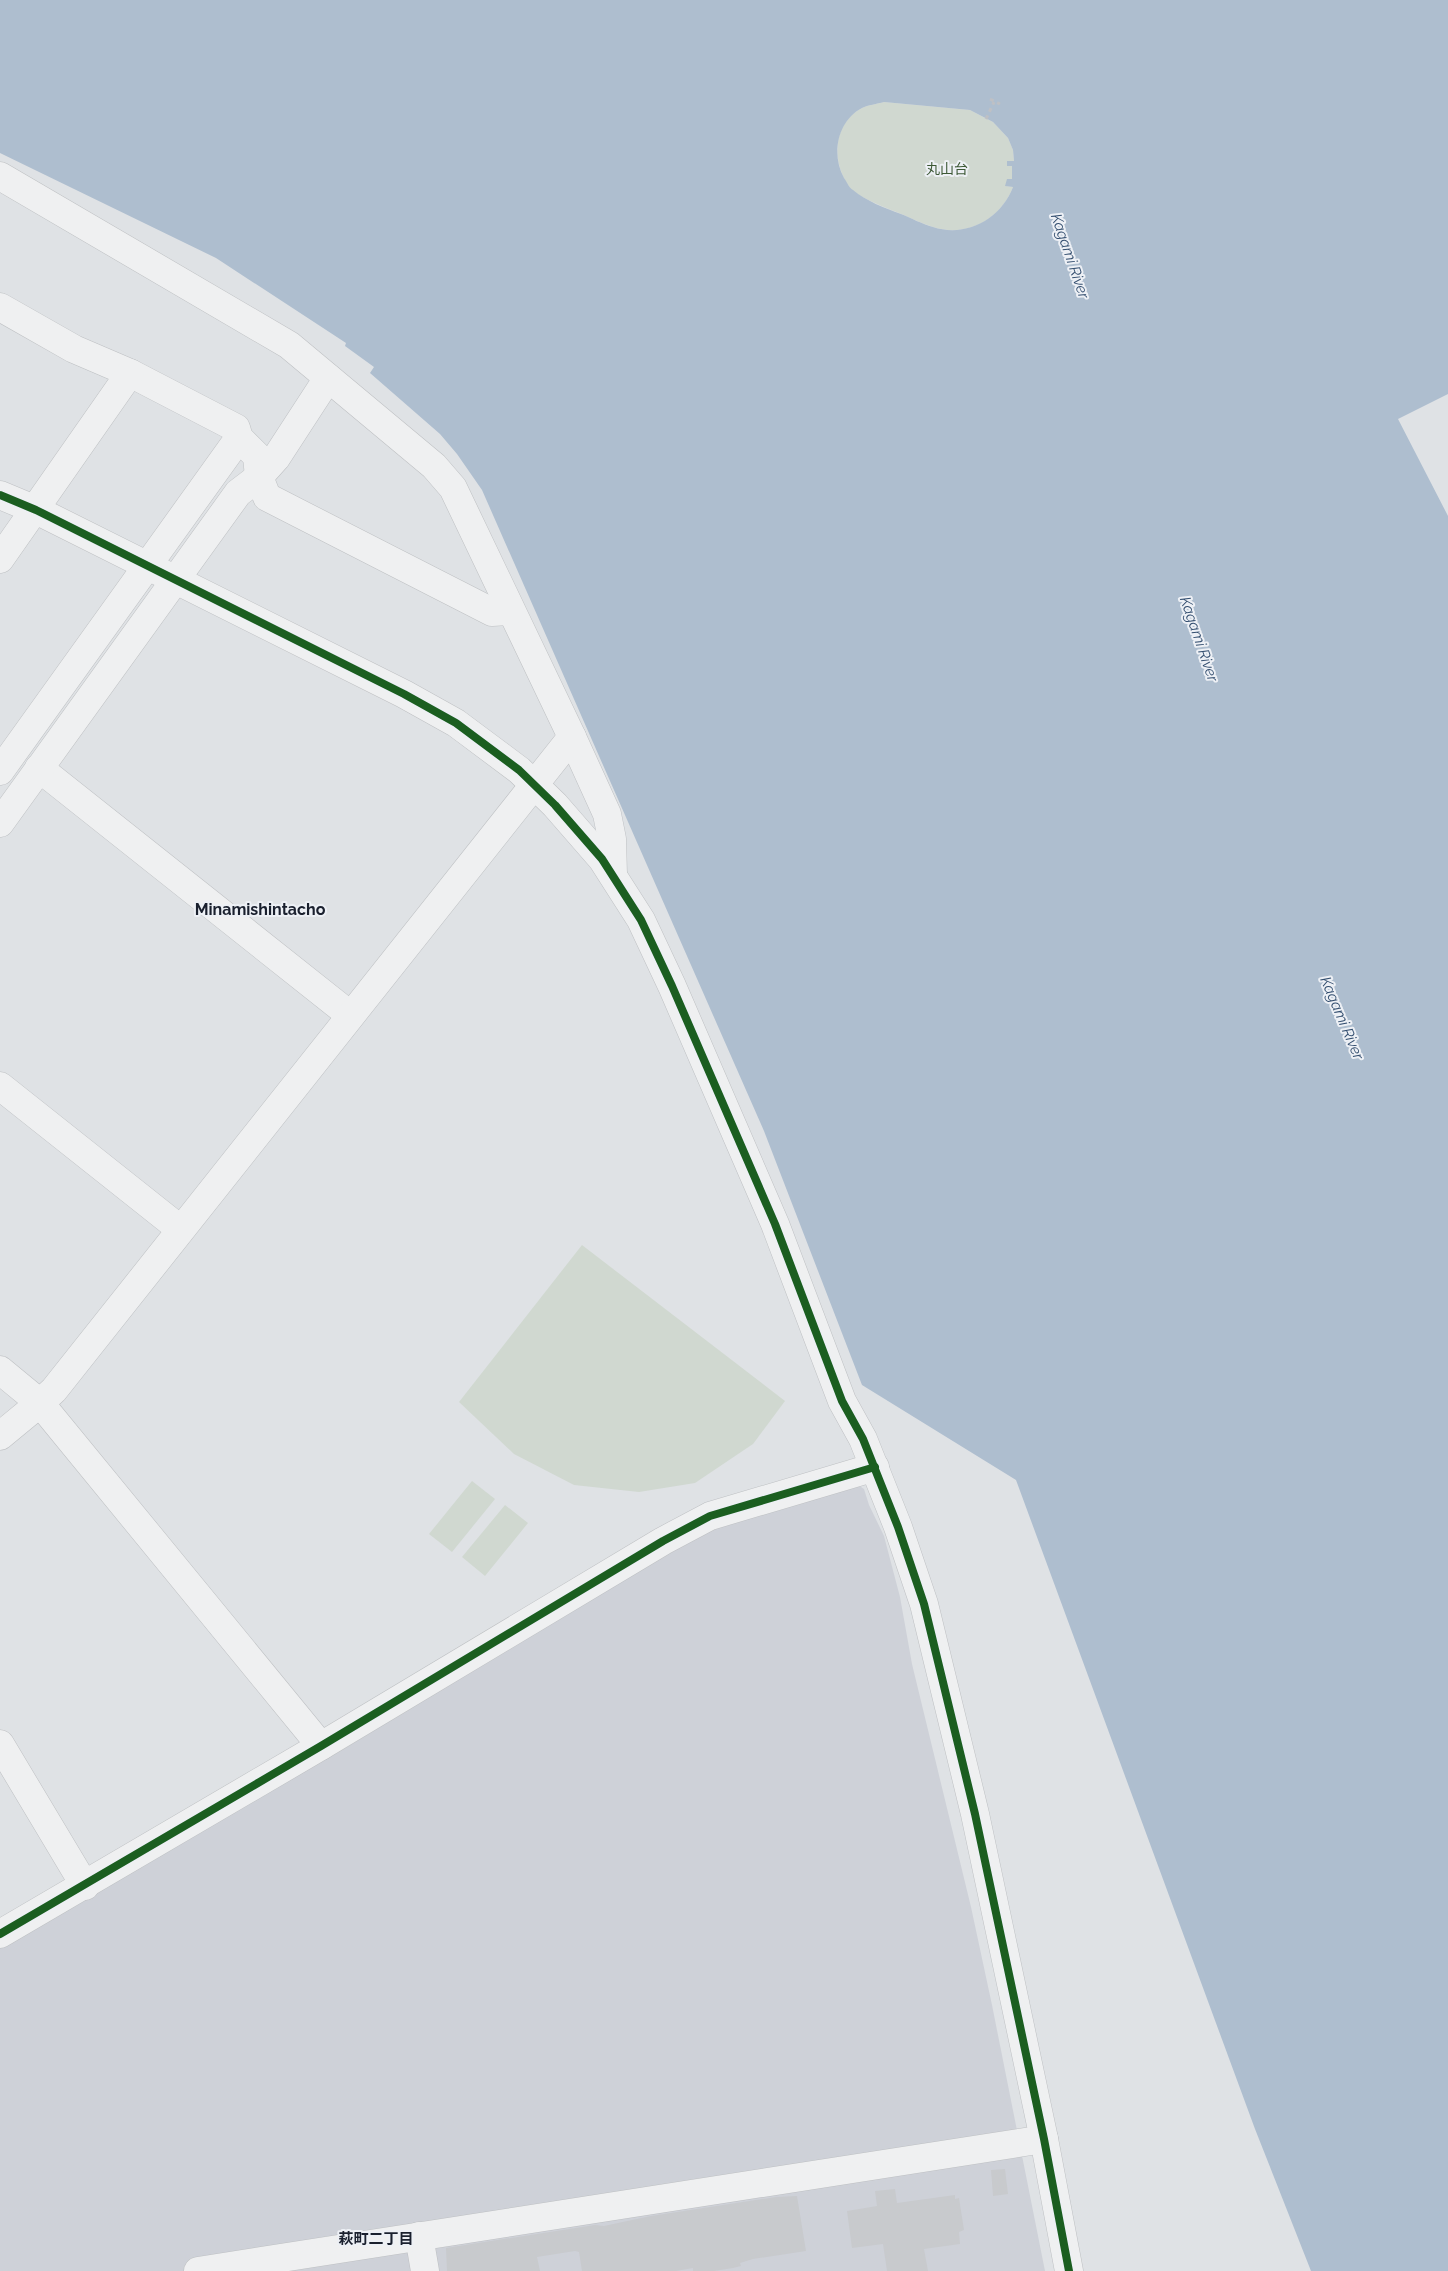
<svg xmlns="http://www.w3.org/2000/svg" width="1448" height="2271" font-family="Raleway,'Noto Sans JP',sans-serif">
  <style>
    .built { fill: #ced1d8 }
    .green { fill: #d0d8d0 }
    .water { fill: #aebecf; fill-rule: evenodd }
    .building { fill: #c8cacd }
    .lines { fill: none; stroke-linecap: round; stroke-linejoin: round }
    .minor-casing { stroke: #bec0c3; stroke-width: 29 }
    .path { stroke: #bec0c5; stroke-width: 3; stroke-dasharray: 4 4; stroke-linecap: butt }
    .minor { stroke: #eff0f1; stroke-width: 28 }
    .cycleway-casing { stroke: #edf0f5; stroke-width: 11 }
    .cycleway { stroke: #1b5e20; stroke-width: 8 }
    .labels { text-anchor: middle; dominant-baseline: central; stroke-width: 4; stroke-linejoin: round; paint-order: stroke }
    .park-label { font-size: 14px; fill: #3c5835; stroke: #edf0f5 }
    .water-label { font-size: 15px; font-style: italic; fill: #334e6f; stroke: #edf0f5 }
    .neighbourhood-label { font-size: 15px; font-weight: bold; fill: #1a202e; stroke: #edf0f5 }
    .quarter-label { font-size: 16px; font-weight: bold; fill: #1a202e; stroke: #edf0f5 }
  </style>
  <rect width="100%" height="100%" fill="#dfe2e5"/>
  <!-- built -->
  <polygon class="built" points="855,1483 864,1489 869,1505 884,1536 900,1597 912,1664 971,1907 992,2005 1045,2271 0,2271 0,1945 709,1528"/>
  <!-- green -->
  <g class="green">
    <path d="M 884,102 L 970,110 L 993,122 L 1008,138 L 1013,150 L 1014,161 L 1007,161 L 1012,166 L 1012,179 L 1006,186 L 1013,187 C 1001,219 967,238 933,227 C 920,223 907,216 894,211 C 883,207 857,196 850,188 C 832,164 831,124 862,108 C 868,105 877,104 884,102 Z"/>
    <polygon points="582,1245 785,1401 753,1444 695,1483 639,1492 574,1485 514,1454 459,1402"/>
    <polygon points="472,1481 495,1499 452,1552 429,1534"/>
    <polygon points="505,1505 528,1523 485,1576 462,1557"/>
  </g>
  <!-- water -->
  <path class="water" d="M 0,0 L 1448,0 L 1448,394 L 1398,419 L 1448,516 L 1448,2271 L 1311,2271 L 1255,2129 L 1016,1480 L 862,1385 L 764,1131 L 482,490 L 457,454 L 440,434 L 370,373 L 374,367 L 345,346 L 346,343 L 216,258 L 0,153 ZM 884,102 L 970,110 L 993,122 L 1008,138 L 1013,150 L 1014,161 L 1007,161 L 1007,166 L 1012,166 L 1012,179 L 1007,179 L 1005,186 L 1013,187 C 1001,219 966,238 933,227 C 922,224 911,218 901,214 C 885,208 866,201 853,190 C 849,188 847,182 844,178 C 831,155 837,121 862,108 C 868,105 877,104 884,102 Z"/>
  <!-- building -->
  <g class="building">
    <polygon points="1005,2169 1008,2194 993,2196 991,2170"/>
    <polygon points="895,2189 897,2203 955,2195 955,2199 959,2198 964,2230 959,2232 960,2244 924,2249 928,2271 887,2271 883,2244 852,2248 847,2211 877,2206 875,2191"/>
    <polygon points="797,2196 806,2251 753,2259 740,2263 741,2266 733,2268 714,2271 693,2271 693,2268 676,2271 582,2271 579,2252 575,2251 537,2257 540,2271 447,2271 446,2248 595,2225 604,2226 651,2216 776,2197"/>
  </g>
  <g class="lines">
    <defs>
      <g id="minor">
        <polyline points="0,176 289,345 434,466 453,488 572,737 607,814 612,839 613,875"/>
        <polyline points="0,307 74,349 130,373 236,428 239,438 257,456 259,477 267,497 492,612 511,611"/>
        <polyline points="0,495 36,510 404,694 456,723 519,770 555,805 602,859 641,920 672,986 775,1224 842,1401 863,1439 898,1527 924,1604 975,1814 1044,2139 1069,2271"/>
        <polyline points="0,559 130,373"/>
        <polyline points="39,768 350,1015"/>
        <polyline points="0,771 239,438"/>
        <polyline points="0,823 238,493 259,477 276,458 328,378"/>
        <polyline points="0,1086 180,1229"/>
        <polyline points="0,1370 40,1403 321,1746"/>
        <polyline points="0,1436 40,1403 54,1390 572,737"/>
        <polyline points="0,1744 85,1886"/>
        <polyline points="0,1934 321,1746 663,1541 710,1516 875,1467"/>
        <polyline points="419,2236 425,2271"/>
        <polyline points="198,2271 1044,2139"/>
      </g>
    </defs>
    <!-- minor casing -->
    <use href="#minor" class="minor-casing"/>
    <!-- path -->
    <g class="path">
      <polyline points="990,99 1000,104"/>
      <polyline points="986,119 994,102"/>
    </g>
    <!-- minor -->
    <use href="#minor" class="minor"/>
    <defs>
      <g id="cycleway">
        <polyline points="0,495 36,510 404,694 456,723 519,770 555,805 602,859 641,920 672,986 775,1224 842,1401 863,1439 898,1527 924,1604 975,1814 1044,2139 1069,2271"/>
        <polyline points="0,1934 321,1746 663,1541 710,1516 875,1467"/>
      </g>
    </defs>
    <!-- cycleway casing -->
    <use href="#cycleway" class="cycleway-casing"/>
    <!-- cycleway -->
    <use href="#cycleway" class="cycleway"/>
  </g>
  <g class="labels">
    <!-- park labels -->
    <g class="park-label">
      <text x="947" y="169">丸山台</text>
    </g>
    <!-- water labels -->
    <g class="water-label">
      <text transform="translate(1070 256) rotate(71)">Kagami River</text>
      <text transform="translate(1199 639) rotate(71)">Kagami River</text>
      <text transform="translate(1342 1018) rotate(67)">Kagami River</text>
    </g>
    <!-- neighbourhood labels -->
    <g class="neighbourhood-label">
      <text x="376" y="2239">萩町二丁目</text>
    </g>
    <!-- quarter labels -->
    <g class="quarter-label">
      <text x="260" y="909">Minamishintacho</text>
    </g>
  </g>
</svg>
